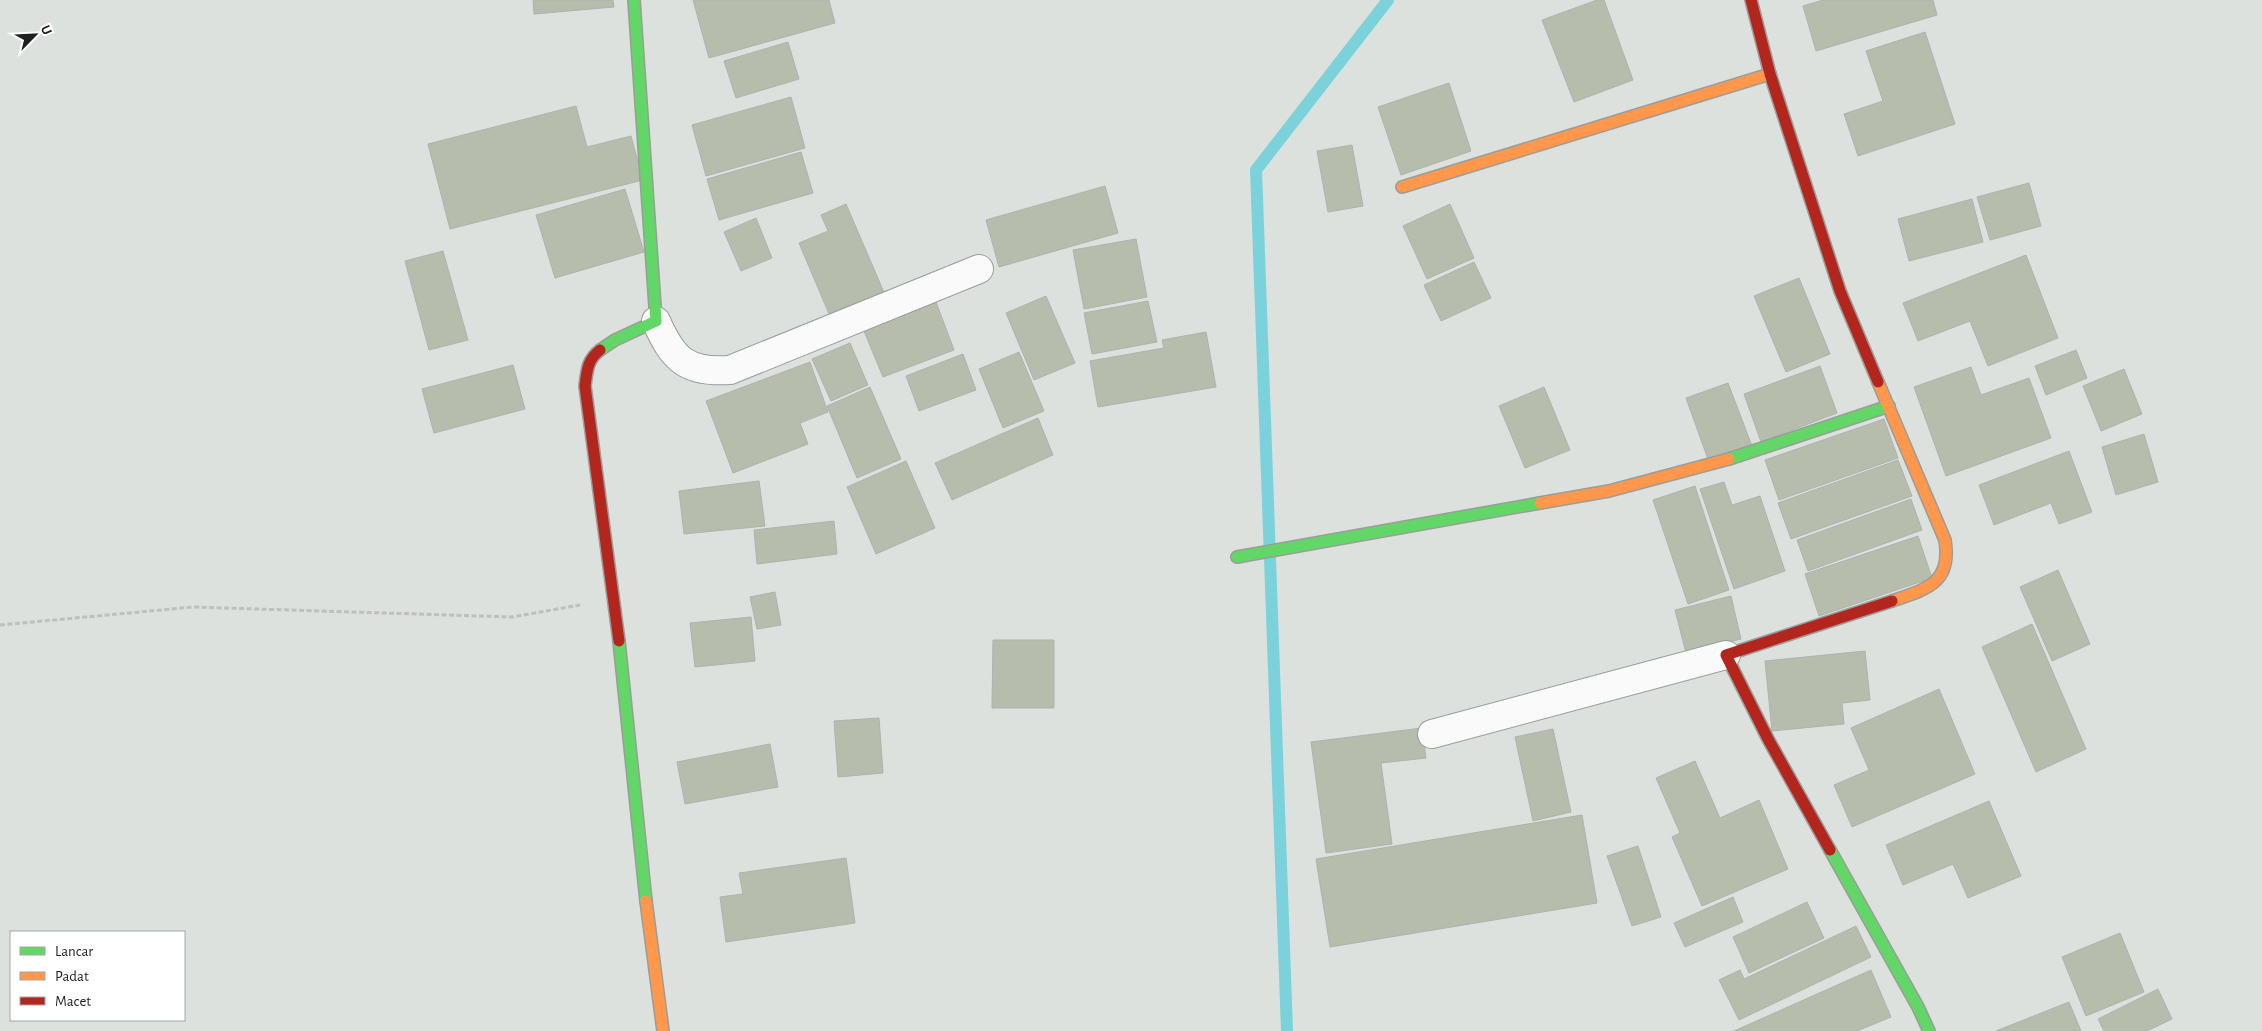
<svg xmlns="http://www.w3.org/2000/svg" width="2262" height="1031" font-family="'Alegreya Sans',sans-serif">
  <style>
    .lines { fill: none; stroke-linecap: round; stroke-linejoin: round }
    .stream { stroke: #7bd2da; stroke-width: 12 }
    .building { fill: #b6bdad; stroke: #afb2ae }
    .street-casing { stroke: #9a9d9a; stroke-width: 30 }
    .fast-casing { stroke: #9a9d9a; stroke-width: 14 }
    .slow-casing { stroke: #9a9d9a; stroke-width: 14 }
    .jam-casing { stroke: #9a9d9a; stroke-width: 14 }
    .path { stroke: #bebfbe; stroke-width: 3; stroke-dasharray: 5 2.5; stroke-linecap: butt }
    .street { stroke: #fafafa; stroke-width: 28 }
    .fast { stroke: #63d668; stroke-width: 11 }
    .slow { stroke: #ff974d; stroke-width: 11 }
    .jam { stroke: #b3261e; stroke-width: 11 }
  </style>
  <rect width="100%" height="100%" fill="#dce1dd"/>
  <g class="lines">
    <!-- stream -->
    <polyline class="stream" points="1287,1031 1256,170 1388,0"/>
  </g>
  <!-- building -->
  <g class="building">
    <polygon points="533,0 613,0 614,7 534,14"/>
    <polygon points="693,0 829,0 835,23 709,58"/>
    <polygon points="1597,0 1604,0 1633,80 1574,102 1542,20"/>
    <polygon points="1823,0 1933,0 1937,15 1816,51 1803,6"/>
    <polygon points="1925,32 1955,124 1858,156 1844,114 1883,101 1866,51"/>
    <polygon points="788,42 799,79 736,98 724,61"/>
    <polygon points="1449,83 1471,151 1401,175 1378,107"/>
    <polygon points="791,97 805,148 706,176 692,125"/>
    <polygon points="576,106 587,147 631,136 643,180 450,229 428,144"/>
    <polygon points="1352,145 1363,206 1328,212 1317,151"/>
    <polygon points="801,152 813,193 719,220 707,179"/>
    <polygon points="2029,183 2041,226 1990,240 1977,197"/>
    <polygon points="1105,186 1118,233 999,267 986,220"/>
    <polygon points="625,189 644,252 555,278 536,215"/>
    <polygon points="1972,199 1983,242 1909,261 1898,219"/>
    <polygon points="846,204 886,297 832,321 799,243 828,231 821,215"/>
    <polygon points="1450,204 1474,258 1427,279 1403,226"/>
    <polygon points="756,218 772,258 741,271 724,232"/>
    <polygon points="1136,239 1147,297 1084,309 1073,250"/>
    <polygon points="443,251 468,340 429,350 405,261"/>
    <polygon points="2026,255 2058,338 1988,366 1970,321 1918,341 1903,303"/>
    <polygon points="1474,262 1491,298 1441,321 1424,285"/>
    <polygon points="1799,278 1830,354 1786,372 1754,296"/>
    <polygon points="1046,296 1075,363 1034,380 1006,313"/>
    <polygon points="1148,301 1157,342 1092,354 1084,313"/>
    <polygon points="936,302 954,350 883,377 864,331"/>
    <polygon points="1206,332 1216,387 1098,407 1090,361 1164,348 1162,340"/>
    <polygon points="850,343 868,385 831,401 812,359"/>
    <polygon points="2076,350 2087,378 2046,395 2035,366"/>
    <polygon points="1019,352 1044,411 1003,428 979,369"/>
    <polygon points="963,354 976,390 919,411 906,376"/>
    <polygon points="810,362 828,412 800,423 808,444 733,473 706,401"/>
    <polygon points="513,365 525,409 434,433 422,389"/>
    <polygon points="1820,366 1837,413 1761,442 1744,394"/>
    <polygon points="1971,367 1981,395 2029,378 2051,438 1946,476 1914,387"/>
    <polygon points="2124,369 2142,414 2101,431 2083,386"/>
    <polygon points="1728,383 1752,446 1709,462 1686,398"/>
    <polygon points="870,387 901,459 857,478 827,406"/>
    <polygon points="1544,387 1570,450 1525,468 1499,406"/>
    <polygon points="1038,418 1053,455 952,500 935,463"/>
    <polygon points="1884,419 1898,458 1779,500 1765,460"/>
    <polygon points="2144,434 2158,482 2116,495 2102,447"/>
    <polygon points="2069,451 2092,512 2059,524 2051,503 1994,525 1979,485"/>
    <polygon points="1898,460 1912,496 1791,539 1778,503"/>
    <polygon points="906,461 935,528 876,554 847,487"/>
    <polygon points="759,481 765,526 684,534 679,491"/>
    <polygon points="1724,482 1732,505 1760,496 1785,571 1734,589 1700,489"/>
    <polygon points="1695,486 1729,590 1688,604 1653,500"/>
    <polygon points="1911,499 1922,530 1808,571 1797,540"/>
    <polygon points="834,521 837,554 757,564 754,530"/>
    <polygon points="1918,536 1932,578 1819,616 1805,574"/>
    <polygon points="2058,570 2090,644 2052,661 2020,587"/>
    <polygon points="775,592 781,625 757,629 750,597"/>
    <polygon points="1731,596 1741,639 1686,653 1675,610"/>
    <polygon points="751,617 755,661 695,667 690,623"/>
    <polygon points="2032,624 2086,749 2036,772 1982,647"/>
    <polygon points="993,640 1054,640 1054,708 992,708"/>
    <polygon points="1865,651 1870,700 1842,703 1844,724 1772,731 1765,661"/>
    <polygon points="1939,689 1975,774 1852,827 1834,785 1869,770 1851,728"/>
    <polygon points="879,718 883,773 838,777 834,721"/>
    <polygon points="1422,728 1426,758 1381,763 1392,844 1326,853 1311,742"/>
    <polygon points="1553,729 1571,812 1533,821 1515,737"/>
    <polygon points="770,744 778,787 685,804 677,762"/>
    <polygon points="1695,761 1720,818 1759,800 1788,869 1702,906 1672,837 1680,833 1656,778"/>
    <polygon points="1989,801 2021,876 1968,898 1953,864 1903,885 1886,845"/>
    <polygon points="1582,815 1597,903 1330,947 1316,859"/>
    <polygon points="1638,846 1661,917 1632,926 1607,856"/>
    <polygon points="846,858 855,923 726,942 720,897 743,894 739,873"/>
    <polygon points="1733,897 1743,922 1685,947 1674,923"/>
    <polygon points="1807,902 1824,938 1749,973 1733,937"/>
    <polygon points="1856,926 1871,957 1739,1020 1719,980 1740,970 1744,979"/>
    <polygon points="2120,933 2144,992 2086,1016 2062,957"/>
    <polygon points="1871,970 1891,1017 1857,1031 1734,1031"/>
    <polygon points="2158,989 2172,1019 2147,1031 2104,1031 2098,1019"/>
    <polygon points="2069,1002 2081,1031 1996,1031"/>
  </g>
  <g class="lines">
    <defs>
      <g id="street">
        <path d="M 656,321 C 673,360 687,373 730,370 L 979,269"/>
        <polyline points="1432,734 1726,655"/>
      </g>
      <g id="fast">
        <polyline points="600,350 615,340 656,321 634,0"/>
        <polyline points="1729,459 1889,406"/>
        <polyline points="1237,557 1540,503"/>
        <polyline points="619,641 646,901"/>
        <polyline points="1830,850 1918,1007 1929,1031"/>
      </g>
      <g id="slow">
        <polyline points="1402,187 1770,74"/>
        <path d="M 1878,382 L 1945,540 C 1952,583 1927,589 1892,601"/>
        <polyline points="1540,503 1609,491 1729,459"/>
        <polyline points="646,901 663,1031"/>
      </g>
      <g id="jam">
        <polyline points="1751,0 1770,74 1840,291 1878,382"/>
        <path d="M 600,350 C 587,360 587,371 585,386 L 619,641"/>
        <polyline points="1830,850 1768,739 1726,655 1892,601"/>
      </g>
    </defs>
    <!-- street casing -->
    <use href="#street" class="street-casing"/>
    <!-- fast casing -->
    <use href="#fast" class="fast-casing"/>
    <!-- slow casing -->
    <use href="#slow" class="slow-casing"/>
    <!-- jam casing -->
    <use href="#jam" class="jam-casing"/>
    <!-- path -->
    <polyline class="path" points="0,625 193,607 512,617 580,605"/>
    <!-- street -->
    <use href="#street" class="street"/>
    <!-- fast -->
    <use href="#fast" class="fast"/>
    <!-- slow -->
    <use href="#slow" class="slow"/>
    <!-- jam -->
    <use href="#jam" class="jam"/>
  </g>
  <!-- legend -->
  <rect x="10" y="931" width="175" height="90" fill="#ffffff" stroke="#a5a6a5"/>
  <rect x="20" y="947" width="25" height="8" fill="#63d668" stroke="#a5a6a5"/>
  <text x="55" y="956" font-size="15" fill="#1d201e">Lancar</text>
  <rect x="20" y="972" width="25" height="8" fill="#ff974d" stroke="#a5a6a5"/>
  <text x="55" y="981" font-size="15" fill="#1d201e">Padat</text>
  <rect x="20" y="997" width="25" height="8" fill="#b3261e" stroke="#a5a6a5"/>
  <text x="55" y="1006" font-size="15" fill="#1d201e">Macet</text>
  <!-- north arrow -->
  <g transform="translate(35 35) rotate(66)" stroke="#ffffff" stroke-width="4" paint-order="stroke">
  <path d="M0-4L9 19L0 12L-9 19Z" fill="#1d201e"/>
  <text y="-8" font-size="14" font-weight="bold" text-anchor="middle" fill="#1d201e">U</text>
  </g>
</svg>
